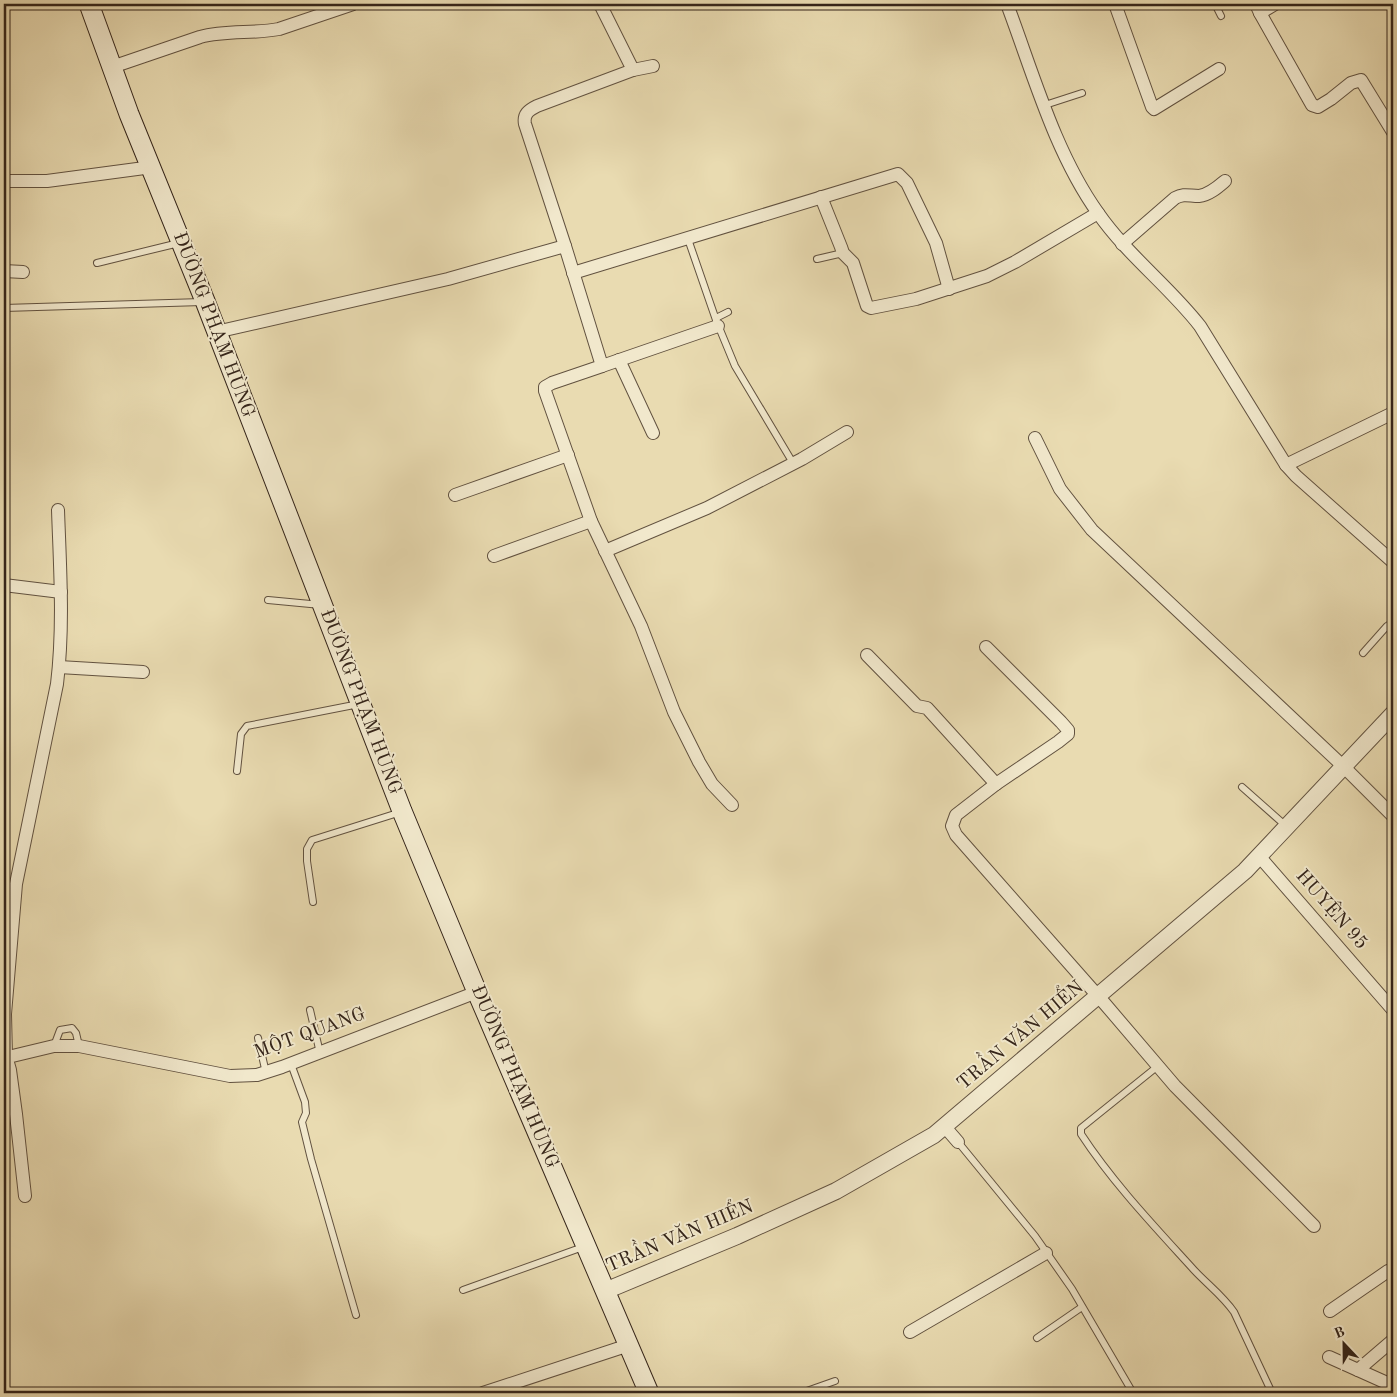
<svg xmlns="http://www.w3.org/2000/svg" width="1397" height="1397" font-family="'Old Standard TT',serif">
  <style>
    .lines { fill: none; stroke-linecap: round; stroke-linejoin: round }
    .service-casing { stroke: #625240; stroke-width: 8 }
    .minor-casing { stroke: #625240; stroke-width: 14 }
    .tertiary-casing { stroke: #625240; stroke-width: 18 }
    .secondary-casing { stroke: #35251a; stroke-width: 21 }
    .service { stroke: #f1e8cc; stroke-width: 6 }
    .minor { stroke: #f1e8cc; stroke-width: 12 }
    .tertiary { stroke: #f1e8cc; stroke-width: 16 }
    .secondary { stroke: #f1e8cc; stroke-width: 19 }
    .labels { text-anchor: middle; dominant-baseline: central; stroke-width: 4; stroke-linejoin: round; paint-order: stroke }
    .street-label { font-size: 19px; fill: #35251a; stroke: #f1e8cc }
  </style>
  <rect width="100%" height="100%" fill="#e9dbb1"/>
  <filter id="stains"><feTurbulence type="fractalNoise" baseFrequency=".004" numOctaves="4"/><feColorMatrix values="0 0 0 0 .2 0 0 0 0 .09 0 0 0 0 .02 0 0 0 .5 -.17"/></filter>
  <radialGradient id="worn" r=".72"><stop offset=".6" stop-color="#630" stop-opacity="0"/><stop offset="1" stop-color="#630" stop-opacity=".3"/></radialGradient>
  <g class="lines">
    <defs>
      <g id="service">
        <polyline points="1215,4 1221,16"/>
        <polyline points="1045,105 1082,93"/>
        <polyline points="688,239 716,320"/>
        <polyline points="817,259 843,253"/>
        <polyline points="97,263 179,243"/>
        <polyline points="4,308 202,302"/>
        <polyline points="728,312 718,317 716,320 735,366 793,463"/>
        <polyline points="268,600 321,605"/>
        <polyline points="1363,653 1387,626 1393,622"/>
        <polyline points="237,771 241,734 247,726 359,704"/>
        <polyline points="1242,787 1286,826"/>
        <polyline points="313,902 307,861 307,849 312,840 401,812"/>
        <polyline points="310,1010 320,1053"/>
        <polyline points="258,1038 266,1073"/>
        <polyline points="54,1046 60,1030 72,1028 76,1033 79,1046"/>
        <polyline points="291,1064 305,1102 306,1113 302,1122 311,1159 356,1315"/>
        <path d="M 1158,1066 L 1081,1128 L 1081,1134 C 1113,1183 1155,1227 1194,1270 C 1207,1284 1223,1296 1234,1312 L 1272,1393"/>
        <polyline points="958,1142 1035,1236 1072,1289 1133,1393"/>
        <polyline points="463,1290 583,1247"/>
        <polyline points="1037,1338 1082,1307"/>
        <polyline points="801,1393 835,1381"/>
      </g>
      <g id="minor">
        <path d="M 1007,4 C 1033,73 1055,153 1098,213 C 1127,255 1169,286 1200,326 L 1286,465 L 1296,476 L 1393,562"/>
        <polyline points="1115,4 1152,107 1154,109 1219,69"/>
        <polyline points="1256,4 1260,13 1275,4"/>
        <polyline points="1260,13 1312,105 1318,107 1331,99 1351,83 1361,80 1393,132"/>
        <path d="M 112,67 L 200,37 C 226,30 253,34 279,29 L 353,4"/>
        <polyline points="633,70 653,66"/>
        <polyline points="4,181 47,181 152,167"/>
        <polyline points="821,197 841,247 843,253 853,263 867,306 871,308 916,299 987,276 1015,262 1098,213"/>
        <path d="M 1122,244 L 1175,198 C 1184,193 1189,196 1199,196 C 1209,195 1218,187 1225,181"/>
        <polyline points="565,246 602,366 552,383 545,387 545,391 591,521 641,626 674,712 699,762 712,784 732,805"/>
        <polyline points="4,271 23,272"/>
        <polyline points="573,273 898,174 907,183 936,243 949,289"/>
        <path d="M 216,332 L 448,279 L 565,246 L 525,124 C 523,114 529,110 537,106 L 633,70 L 600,4"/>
        <polyline points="619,360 653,433"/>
        <polyline points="602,366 718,326"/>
        <polyline points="1035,438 1060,489 1092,530 1344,767 1393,816"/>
        <polyline points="1286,465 1393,413"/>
        <polyline points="455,495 568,455"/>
        <polyline points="605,551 707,508 802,459 847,432"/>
        <polyline points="494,556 591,521"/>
        <polyline points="4,585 61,592"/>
        <polyline points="986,647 1061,722 1068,730 1068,734 1058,742 996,784 956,815 952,826 956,835 1105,1004 1175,1086 1314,1226"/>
        <polyline points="867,655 917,706 927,708 996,784"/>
        <polyline points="59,667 143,672"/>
        <polyline points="1259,856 1393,1010"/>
        <polyline points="4,1058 54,1046 79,1046 230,1076 257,1075 282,1067 477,992"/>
        <polyline points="945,1127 958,1142"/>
        <path d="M 25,1196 L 16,1114 L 10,1070 L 6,1056 L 5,1014 L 16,884 L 57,684 C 64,626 60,568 58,510"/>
        <polyline points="1330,1311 1388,1271"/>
        <polyline points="910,1332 1046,1253"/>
        <polyline points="1329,1357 1387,1383 1393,1388"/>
        <polyline points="1358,1370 1393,1340"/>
        <polyline points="483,1393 629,1345"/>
      </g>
      <polyline id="tertiary" points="605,1291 737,1236 836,1191 934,1135 1245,871 1393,714"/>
      <polyline id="secondary" points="89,4 129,114 205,301 402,811 477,992 649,1393"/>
    </defs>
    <!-- service casing -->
    <use href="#service" class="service-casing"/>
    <!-- minor casing -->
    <use href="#minor" class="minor-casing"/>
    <!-- tertiary casing -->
    <use href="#tertiary" class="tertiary-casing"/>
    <!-- secondary casing -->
    <use href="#secondary" class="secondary-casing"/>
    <!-- service -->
    <use href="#service" class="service"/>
    <!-- minor -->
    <use href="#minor" class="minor"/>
    <!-- tertiary -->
    <use href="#tertiary" class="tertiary"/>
    <!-- secondary -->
    <use href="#secondary" class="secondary"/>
  </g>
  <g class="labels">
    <!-- street labels -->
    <g class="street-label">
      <text transform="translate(213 325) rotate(69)">ĐƯỜNG PHẠM HÙNG</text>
      <text transform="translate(360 702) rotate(69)">ĐƯỜNG PHẠM HÙNG</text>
      <text transform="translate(1331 910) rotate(49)">HUYỆN 95</text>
      <text transform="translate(310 1034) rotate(-20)">MỘT QUANG</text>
      <text transform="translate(1021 1036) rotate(-40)">TRẦN VĂN HIỂN</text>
      <text transform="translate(514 1077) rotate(67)">ĐƯỜNG PHẠM HÙNG</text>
      <text transform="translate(680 1237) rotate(-23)">TRẦN VĂN HIỂN</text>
    </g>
  </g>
  <!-- margin -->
  <rect width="1397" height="1397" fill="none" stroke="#e9dbb1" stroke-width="20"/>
  <rect x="5" y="5" width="1387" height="1387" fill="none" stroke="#35251a" stroke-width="2.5"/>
  <rect x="10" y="10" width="1377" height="1377" fill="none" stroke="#35251a"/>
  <!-- north arrow -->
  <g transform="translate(1344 1344) rotate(338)" stroke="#f1e8cc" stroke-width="4" paint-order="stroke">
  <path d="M0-4L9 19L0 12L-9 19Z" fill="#35251a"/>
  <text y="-8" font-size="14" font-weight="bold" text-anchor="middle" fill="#35251a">B</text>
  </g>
  <rect width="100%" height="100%" filter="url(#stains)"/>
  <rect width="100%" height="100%" fill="url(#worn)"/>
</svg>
